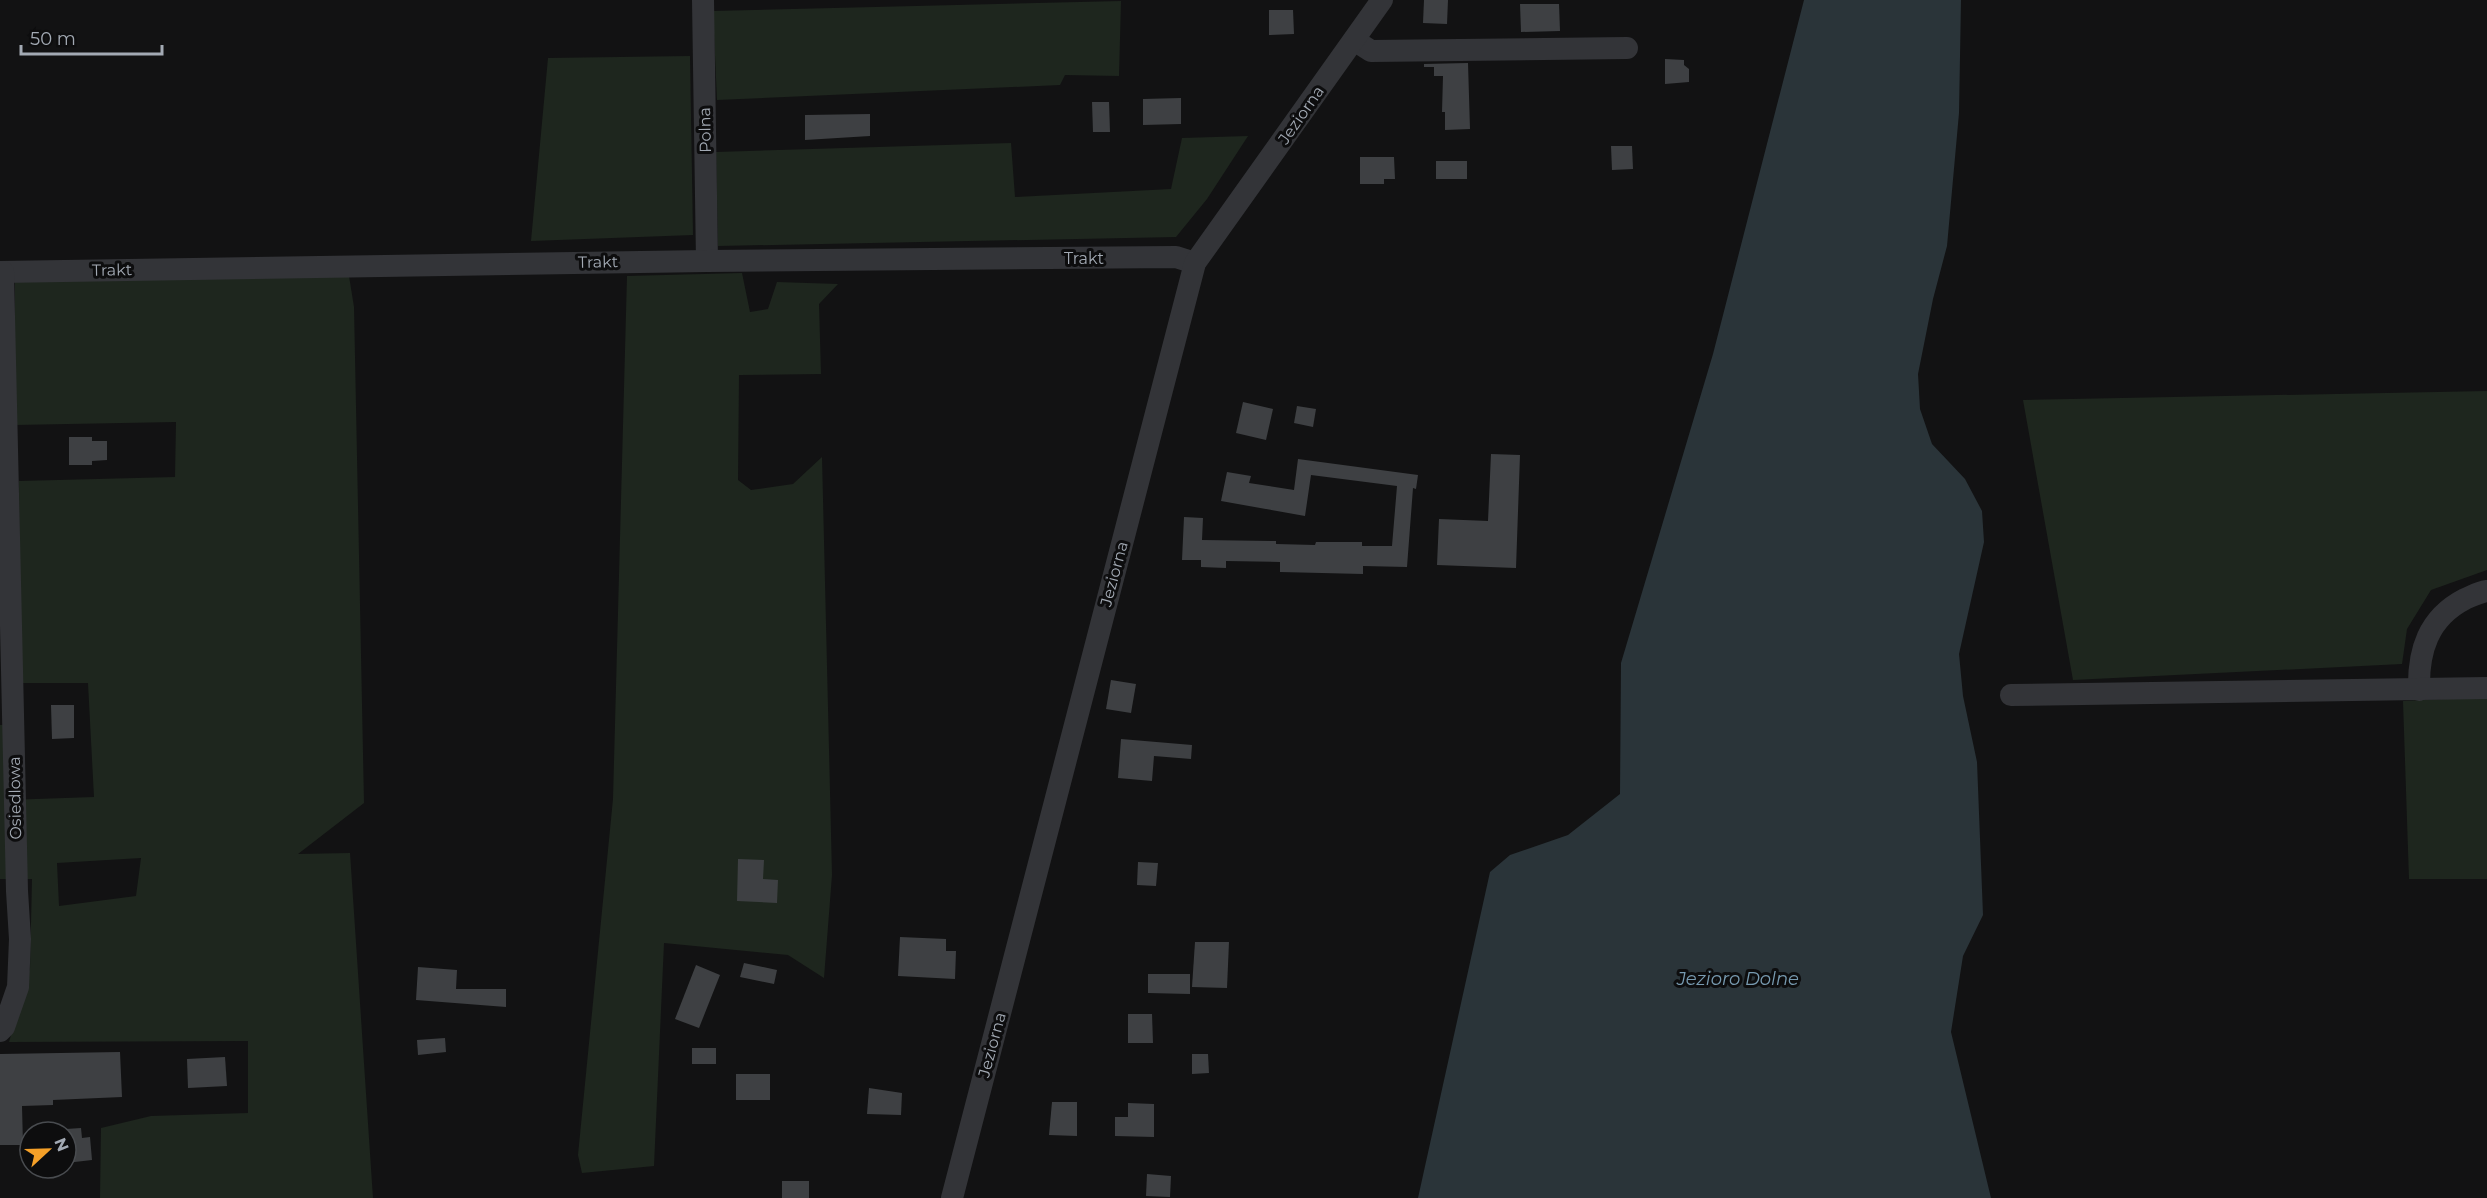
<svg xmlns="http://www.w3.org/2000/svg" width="2487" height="1198" font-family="Montserrat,sans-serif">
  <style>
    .green { fill: #1e261e; fill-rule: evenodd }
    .water { fill: #2a3439 }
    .building { fill: #3e4043 }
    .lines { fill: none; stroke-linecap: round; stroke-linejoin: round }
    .minor { stroke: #333438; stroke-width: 22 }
    .labels { text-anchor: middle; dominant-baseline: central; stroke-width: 6; stroke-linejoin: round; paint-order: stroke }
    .street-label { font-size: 16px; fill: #a3aab4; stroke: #0d0d0e }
    .water-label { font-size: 18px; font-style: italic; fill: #789bb1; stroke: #0d0d0e }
  </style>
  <rect width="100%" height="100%" fill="#121213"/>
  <!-- green -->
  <g class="green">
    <polygon points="1121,1 1119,76 1065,75 1060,85 717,100 713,11"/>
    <polygon points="690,56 693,235 531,241 548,58"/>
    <polygon points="1248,136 1207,199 1176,237 718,246 716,152 1011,143 1015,197 1171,189 1182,138"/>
    <polygon points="742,273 750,312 768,309 777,282 838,284 819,304 821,374 739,375 738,480 751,490 793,484 822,457 832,875 824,978 788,955 664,943 654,1166 582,1173 578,1155 613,799 627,276"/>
    <path d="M 349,276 L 354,307 L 364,803 L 298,854 L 350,853 L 373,1198 L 100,1198 L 101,1128 L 151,1116 L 248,1113 L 248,1041 L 9,1042 L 30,968 L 32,879 L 0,879 L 0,725 L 6,725 L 7,800 L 94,797 L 88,683 L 20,683 L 19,481 L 175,477 L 176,422 L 15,425 L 15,279 ZM 141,858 L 136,896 L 59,906 L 57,863 Z"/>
    <polygon points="2487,391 2487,570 2431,590 2407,629 2402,664 2073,680 2023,400"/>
    <polygon points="2487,697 2487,879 2409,879 2403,701"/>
  </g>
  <!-- water -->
  <polygon class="water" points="1804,0 1961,0 1959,113 1947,246 1933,299 1918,374 1920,409 1932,444 1965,479 1982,511 1984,542 1959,654 1963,696 1977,762 1983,915 1963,956 1951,1032 1991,1198 1418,1198 1490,872 1510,855 1568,835 1620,794 1621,663 1713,354"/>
  <!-- building -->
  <g class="building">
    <polygon points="1424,0 1448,0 1447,24 1423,23"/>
    <polygon points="1520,4 1559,4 1560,31 1521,32"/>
    <polygon points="1269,10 1293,10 1294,34 1269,35"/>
    <polygon points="1665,59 1684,60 1684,65 1689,69 1689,82 1665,84"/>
    <polygon points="1468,63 1470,129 1445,130 1445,112 1442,112 1443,76 1434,76 1434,67 1424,67 1424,64"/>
    <polygon points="1181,98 1181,124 1143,125 1143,99"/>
    <polygon points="1092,102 1109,102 1110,132 1093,132"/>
    <polygon points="870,114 870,136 805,140 805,115"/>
    <polygon points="1611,146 1632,146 1633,169 1612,170"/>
    <polygon points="1360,157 1394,157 1395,179 1384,179 1384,184 1360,184"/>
    <rect x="1436" y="161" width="31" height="18"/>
    <polygon points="1243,402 1273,409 1266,440 1236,433"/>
    <polygon points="1297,406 1316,409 1313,427 1294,423"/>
    <polygon points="69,437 92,437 92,441 107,441 107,460 92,461 92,465 69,465"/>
    <polygon points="1491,454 1520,455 1516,568 1437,565 1439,519 1488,521"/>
    <polygon points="1298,459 1418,475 1416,489 1413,488 1407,567 1363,566 1363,574 1280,572 1280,562 1226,561 1226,568 1201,567 1201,560 1182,560 1184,517 1203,518 1202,540 1276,541 1276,544 1315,545 1316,542 1362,542 1362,546 1392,546 1397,486 1311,475 1305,516 1221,501 1227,472 1251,476 1249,483 1294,490"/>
    <polygon points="1111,680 1136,684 1131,713 1106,709"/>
    <polygon points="51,705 74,705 74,738 52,739"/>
    <polygon points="1121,739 1192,745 1191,759 1154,756 1152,781 1118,778"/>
    <polygon points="738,859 764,860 763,879 778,880 777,903 737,901"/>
    <polygon points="1138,862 1158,863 1156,886 1137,885"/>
    <polygon points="900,937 946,939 946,951 956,951 955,979 898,976"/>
    <polygon points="1195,942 1229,942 1227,988 1192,987"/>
    <polygon points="744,963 777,970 774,984 740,977"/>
    <polygon points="696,965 720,975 699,1028 675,1019"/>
    <polygon points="418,967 457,970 456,989 506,989 506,1007 416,1000"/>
    <polygon points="1148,974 1190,974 1190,994 1148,993"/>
    <polygon points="1128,1014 1152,1014 1153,1043 1128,1043"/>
    <polygon points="445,1038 446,1052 418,1055 417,1040"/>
    <rect x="692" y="1048" width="24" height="16"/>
    <polygon points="120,1052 122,1097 53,1100 53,1105 22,1106 23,1145 0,1145 0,1054"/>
    <polygon points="1192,1054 1208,1054 1209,1073 1192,1074"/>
    <polygon points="225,1057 227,1086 188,1088 187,1059"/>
    <rect x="736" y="1074" width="34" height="26"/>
    <polygon points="869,1088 902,1093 901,1115 867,1114"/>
    <polygon points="1052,1102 1077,1102 1077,1136 1049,1135"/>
    <polygon points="1128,1103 1154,1104 1154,1137 1115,1136 1115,1117 1128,1117"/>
    <polygon points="81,1128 82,1138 90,1137 92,1160 66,1163 66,1129"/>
    <polygon points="1147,1174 1171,1176 1170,1197 1146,1196"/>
    <rect x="782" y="1181" width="27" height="17"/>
  </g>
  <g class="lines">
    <!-- minor -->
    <g class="minor">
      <polyline points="703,0 707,261"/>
      <polyline points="1354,40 1371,51 1627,48"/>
      <polyline points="0,272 707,261 1176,257 1195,263"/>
      <path d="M 2419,690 C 2418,651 2428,618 2465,599 C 2472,596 2479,592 2487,591"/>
      <polyline points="2011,695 2487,688"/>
      <polyline points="0,1031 4,1027 18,987 20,939 17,891 3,272"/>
      <polyline points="952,1198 1195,263 1382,0"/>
    </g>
  </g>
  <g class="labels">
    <!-- street labels -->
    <g class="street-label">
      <text transform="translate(1301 115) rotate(-55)">Jeziorna</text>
      <text transform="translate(705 130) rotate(-91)">Polna</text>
      <text x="1084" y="258">Trakt</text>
      <text transform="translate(598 262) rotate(-1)">Trakt</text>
      <text transform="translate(112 270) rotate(-1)">Trakt</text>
      <text transform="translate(1114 574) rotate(-75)">Jeziorna</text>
      <text transform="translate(15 798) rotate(-91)">Osiedlowa</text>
      <text transform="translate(992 1045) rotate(-75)">Jeziorna</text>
    </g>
    <!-- water labels -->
    <g class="water-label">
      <text x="1738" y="979">Jezioro Dolne</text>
    </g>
  </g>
  <!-- north arrow -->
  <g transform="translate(48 1150) rotate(68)"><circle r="28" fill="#0d0d0e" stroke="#494c50" stroke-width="1.5"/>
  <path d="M0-4.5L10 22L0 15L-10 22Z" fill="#f5a028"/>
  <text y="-9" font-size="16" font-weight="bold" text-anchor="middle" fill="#a3aab4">N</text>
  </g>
  <!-- scale -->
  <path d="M21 45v9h141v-9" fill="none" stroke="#a3aab4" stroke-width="3"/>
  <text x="30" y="45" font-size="18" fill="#a3aab4" stroke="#0d0d0e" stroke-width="4.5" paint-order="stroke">50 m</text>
</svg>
